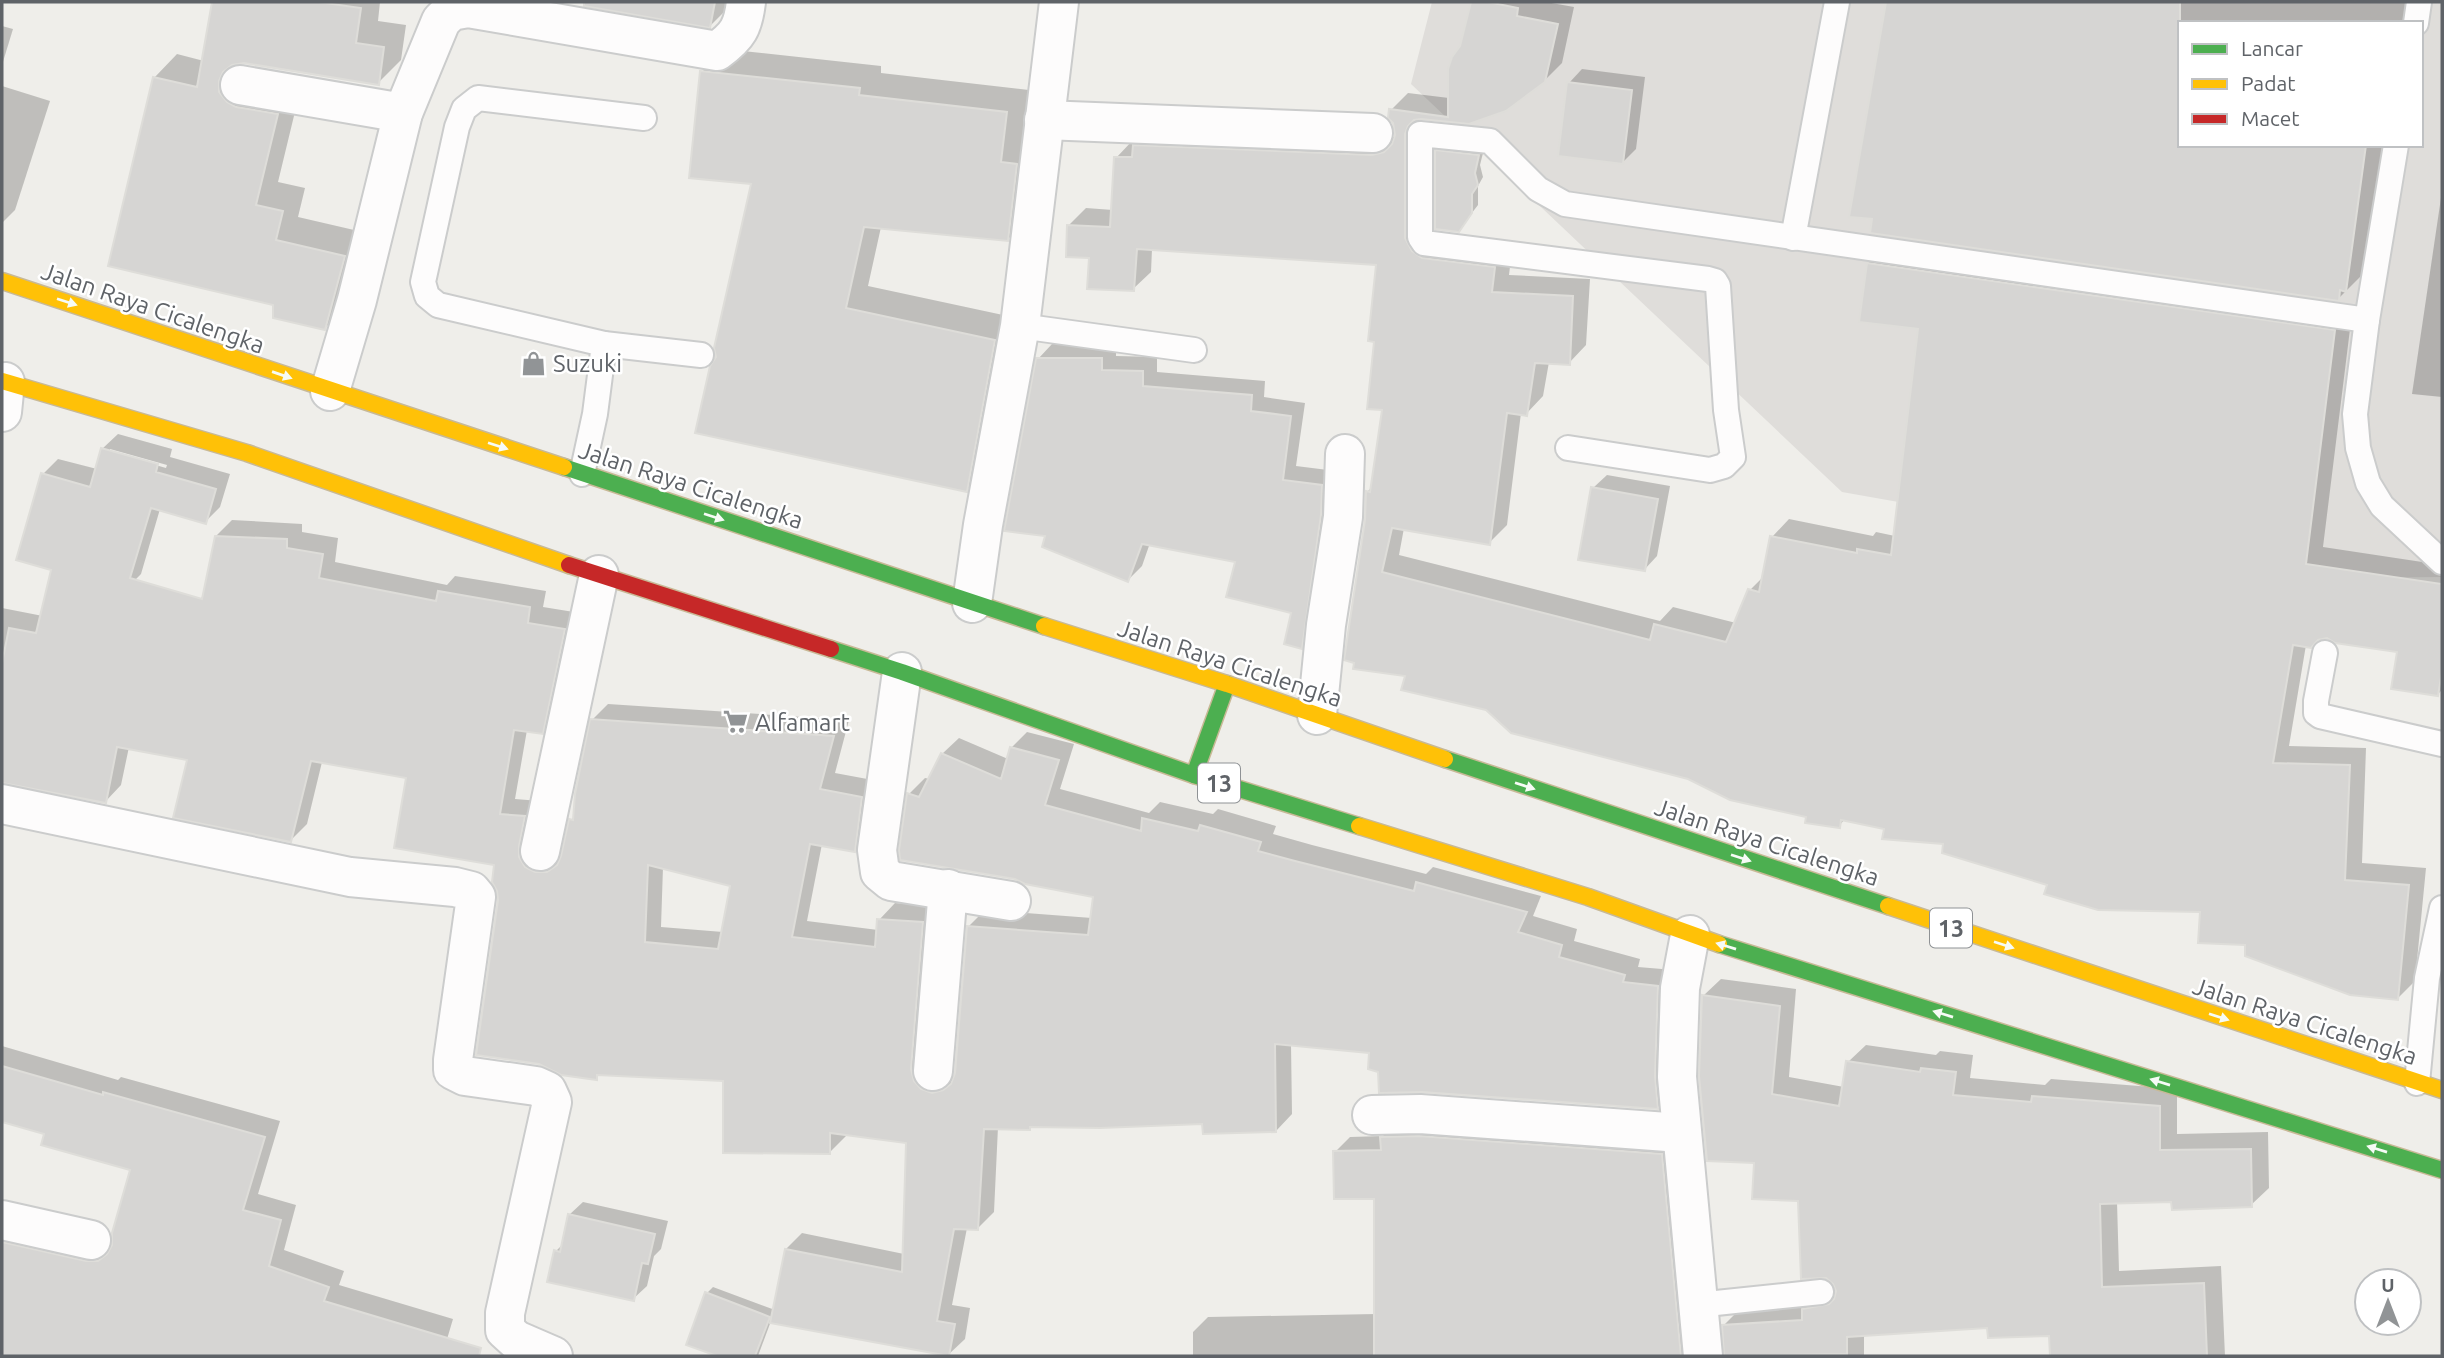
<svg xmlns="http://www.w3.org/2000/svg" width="2444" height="1358" font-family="Ubuntu,sans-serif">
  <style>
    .industrial { fill: #dfddda; fill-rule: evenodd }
    .shadow { fill: #0003; fill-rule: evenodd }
    .building { fill: #d6d5d3; stroke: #deddd9; stroke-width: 2; fill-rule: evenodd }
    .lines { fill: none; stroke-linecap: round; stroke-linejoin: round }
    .lane-casing { stroke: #cbcccc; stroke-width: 28 }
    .street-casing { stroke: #cbcccc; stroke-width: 42 }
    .fast-casing { stroke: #c8b996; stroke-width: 19 }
    .slow-casing { stroke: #c8b996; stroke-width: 19 }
    .jam-casing { stroke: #c8b996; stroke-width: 19 }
    .lane { stroke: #fdfcfc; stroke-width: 24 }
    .street { stroke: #fdfcfc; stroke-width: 38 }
    .fast { stroke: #4caf50; stroke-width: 16 }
    .slow { stroke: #ffc107; stroke-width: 16 }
    .jam { stroke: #c62828; stroke-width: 16 }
    .oneway { fill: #f6fbf6 }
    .labels { text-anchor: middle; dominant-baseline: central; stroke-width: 5; stroke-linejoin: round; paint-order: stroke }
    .shield { fill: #fff; stroke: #8f9295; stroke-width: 2 }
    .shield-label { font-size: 23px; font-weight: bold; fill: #5f6368 }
    .street-label { font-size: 24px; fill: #5f6368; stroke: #fff }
    .poi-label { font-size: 24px; fill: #5f6368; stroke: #fff; text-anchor: start }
  </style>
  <rect width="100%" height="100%" fill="#efeeea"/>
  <!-- industrial -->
  <path class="industrial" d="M 1432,2 L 2442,2 L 2442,577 L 2328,578 L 1842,492 L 1411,84 ZM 2180,23 L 2421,23 L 2421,145 L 2180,145 Z"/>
  <!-- shadow -->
  <g class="shadow">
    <polygon points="214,2 380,2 378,21 406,25 401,60 378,83 241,62 242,68 300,91 278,182 305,188 298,217 367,233 348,305 325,328 274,303 154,78 177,54 204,61"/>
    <polygon points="603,2 727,2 726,10 710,26 602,7"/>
    <polygon points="1473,2 1546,2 1574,7 1562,63 1544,81 1469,122 1422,117 1422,220 1429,234 1512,250 1509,275 1590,279 1586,345 1569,363 1549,362 1543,396 1526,414 1521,413 1507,525 1489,543 1404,528 1399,555 1660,621 1673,607 1736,623 1750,590 1764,576 1772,537 1789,519 1873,536 1876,532 1895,536 1920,328 1868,263 1886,246 2352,313 2323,547 2442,565 2442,690 2438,694 2399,650 2327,637 2319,638 2306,645 2289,746 2366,748 2362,863 2426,868 2415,981 2398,998 2246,944 2202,910 2049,884 1945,842 1886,828 1845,819 1839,826 1486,708 1407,674 1366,521 1367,492 1372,487 1384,409 1376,340 1378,263 1152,249 1151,272 1133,289 1091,256 1069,225 1086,208 1113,210 1116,158 1133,140 1396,137 1391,110 1408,93 1449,98"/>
    <polygon points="1888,2 2408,2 2405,23 2180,23 2180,145 2387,145 2364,273 2338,299 1851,215"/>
    <polygon points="2,26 13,29 2,65"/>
    <polygon points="724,49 881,66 881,73 1029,90 1023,140 1039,142 1030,217 1008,239 881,227 868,286 1017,318 989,467 966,490 717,358 753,182 702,72"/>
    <polygon points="1582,69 1645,77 1636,149 1623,162 1569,83"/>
    <polygon points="2,86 50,101 15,210 2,223"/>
    <polygon points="1443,145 1484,149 1480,165 1483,177 1478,186 1478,205 1458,231 1437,151"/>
    <polygon points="2442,191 2442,397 2412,394"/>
    <polygon points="1052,344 1116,344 1116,356 1157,357 1157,372 1265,381 1264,397 1305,403 1296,466 1336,471 1315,632 1301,647 1293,611 1237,561 1150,543 1142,566 1128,580 1048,535 1038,359"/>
    <path d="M 118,434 L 172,449 L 170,457 L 230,474 L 220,507 L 205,522 L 160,509 L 141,574 L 126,589 L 43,474 L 58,459 L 97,469 L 102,449 ZM 110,449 L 167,465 L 166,468 L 110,452 Z"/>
    <polygon points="1607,475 1670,486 1657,556 1644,570 1593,488"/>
    <path d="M 232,520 L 302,524 L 302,532 L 338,538 L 335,562 L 447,585 L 455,576 L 546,591 L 543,607 L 580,613 L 558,716 L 542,732 L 527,730 L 515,799 L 540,801 L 552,857 L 563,856 L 571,820 L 575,816 L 592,720 L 608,704 L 849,720 L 835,773 L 878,781 L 871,834 L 855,851 L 822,844 L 807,921 L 878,930 L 879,920 L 895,903 L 939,907 L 949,1077 L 956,1076 L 969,926 L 985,910 L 1092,918 L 1095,896 L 909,794 L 925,778 L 930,779 L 942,754 L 959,738 L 1008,759 L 1011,748 L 1027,732 L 1074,744 L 1060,789 L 1149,813 L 1160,802 L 1213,814 L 1218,809 L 1276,826 L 1273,834 L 1312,845 L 1426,874 L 1433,867 L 1541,896 L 1533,916 L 1577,929 L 1574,941 L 1640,959 L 1638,967 L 1674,970 L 1673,1092 L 1657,1108 L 1380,1070 L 1371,1051 L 1291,1044 L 1292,1114 L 1276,1131 L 1204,1122 L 998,1127 L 994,1212 L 978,1228 L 967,1228 L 952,1305 L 970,1308 L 965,1339 L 948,1355 L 771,1321 L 758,1356 L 721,1356 L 688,1344 L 707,1293 L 713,1287 L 775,1310 L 786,1249 L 802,1233 L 904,1254 L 908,1142 L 846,1133 L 846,1136 L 830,1152 L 725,1079 L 600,1073 L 596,1078 L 499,900 L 495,864 L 408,777 L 322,762 L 307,824 L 291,840 L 189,759 L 129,747 L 121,785 L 105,802 L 2,781 L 4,725 L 2,724 L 2,608 L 48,617 L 195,632 L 216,536 ZM 663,867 L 732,885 L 723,932 L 661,927 Z"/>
    <polygon points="1721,979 1796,989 1789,1077 1844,1087 1848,1062 1866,1045 1936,1055 1940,1051 1973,1055 1970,1078 2045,1085 2051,1079 2177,1089 2177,1134 2268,1132 2269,1188 2251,1205 2173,1200 2117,1202 2119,1271 2221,1266 2225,1356 2052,1356 2051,1335 1989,1326 1864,1334 1864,1356 1726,1356 1724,1325 1741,1308 1837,1289 1800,1199 1756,1162 1703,996"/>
    <polygon points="2,1046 118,1080 121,1077 280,1121 258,1194 296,1205 284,1250 344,1271 339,1285 453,1319 442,1356 213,1356 130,1334 125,1356 2,1356 2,1221 103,1246 114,1246 133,1169 46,1133 2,1120"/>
    <polygon points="1397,1122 1677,1139 1700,1356 1193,1356 1193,1332 1208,1317 1376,1314 1376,1198 1335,1152 1350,1137 1383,1136"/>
    <polygon points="583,1202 668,1221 661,1249 654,1256 647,1286 633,1299 556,1251 563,1244 569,1215"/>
  </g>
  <!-- building -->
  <g class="building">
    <polygon points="212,2 318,2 361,8 356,43 384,47 379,85 244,63 232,65 223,72 219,81 219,92 227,102 236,107 278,114 256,205 283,211 276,240 345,256 325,330 273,318 273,305 108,266 153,77 197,87"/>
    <polygon points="584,2 715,2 710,28 584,6"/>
    <polygon points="1471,2 1488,2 1518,8 1517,16 1558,24 1545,82 1506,111 1469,124 1421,119 1414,120 1408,126 1405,134 1405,238 1412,251 1422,258 1495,267 1492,292 1573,296 1570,365 1535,363 1527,416 1507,413 1490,545 1392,528 1382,572 1650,640 1654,624 1726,642 1748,589 1759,592 1770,536 1857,553 1857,549 1891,555 1918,329 1859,322 1867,263 2335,330 2306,564 2442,584 2442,671 2438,696 2391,689 2397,652 2335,643 2327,638 2318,640 2311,648 2293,645 2273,763 2350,765 2345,880 2409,885 2398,1000 2350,995 2245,956 2245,945 2198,943 2200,912 2098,910 2044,894 2047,885 1942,853 1943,844 1882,839 1884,829 1841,820 1840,828 1805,823 1806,817 1730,800 1688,779 1511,733 1486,710 1401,690 1405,676 1353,669 1354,663 1344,660 1365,520 1366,491 1370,492 1382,410 1367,409 1374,342 1368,341 1376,265 1137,249 1134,291 1087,289 1089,258 1066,257 1067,225 1110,227 1114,157 1132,157 1133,145 1372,155 1384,152 1392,144 1395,135 1393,123 1388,118 1389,109 1448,117 1448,69 1452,57 1460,46"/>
    <polygon points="1886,2 2180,2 2180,145 2366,145 2346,292 2340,290 2339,301 1870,233 1872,219 1849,217"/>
    <polygon points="700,71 860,88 859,95 1007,112 1001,162 1017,164 1008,241 864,227 846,308 995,340 967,492 695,433 710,366 716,357 714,348 751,184 689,178"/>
    <polygon points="1567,82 1632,90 1623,164 1558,156"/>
    <polygon points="1435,150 1479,155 1475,173 1478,185 1472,194 1472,213 1459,232 1435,229"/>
    <polygon points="1036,358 1102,358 1102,370 1143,371 1143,386 1252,395 1251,411 1291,416 1283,480 1322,485 1321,515 1302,649 1284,644 1291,613 1226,597 1235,562 1142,544 1128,582 1042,547 1045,536 1004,531"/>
    <path d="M 101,448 L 158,464 L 156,472 L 216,489 L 206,524 L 151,508 L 130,578 L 202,599 L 215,536 L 287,539 L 287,548 L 323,554 L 319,578 L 436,601 L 438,591 L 530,607 L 528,623 L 565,629 L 543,734 L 514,730 L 500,814 L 525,816 L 519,846 L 519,857 L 525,867 L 535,872 L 547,872 L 557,865 L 561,856 L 569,819 L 573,820 L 575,794 L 590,719 L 834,736 L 820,789 L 862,797 L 855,852 L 810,844 L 792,937 L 875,947 L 877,919 L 923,922 L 911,1069 L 914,1081 L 921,1089 L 932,1093 L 943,1090 L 951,1084 L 955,1073 L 967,926 L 1088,935 L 1093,897 L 1025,884 L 1015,879 L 900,860 L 899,850 L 907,793 L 919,797 L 941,753 L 1001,779 L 1010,747 L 1059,760 L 1045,805 L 1141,831 L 1142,818 L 1198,831 L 1200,825 L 1261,842 L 1258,851 L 1295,861 L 1414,891 L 1416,882 L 1527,912 L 1518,932 L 1562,945 L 1559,957 L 1625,975 L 1623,982 L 1658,986 L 1655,1076 L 1658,1109 L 1422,1092 L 1379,1093 L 1378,1072 L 1368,1069 L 1369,1053 L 1275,1044 L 1276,1132 L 1203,1134 L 1202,1124 L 1100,1128 L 1030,1127 L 1030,1130 L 984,1129 L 978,1230 L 954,1229 L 937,1321 L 955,1324 L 949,1356 L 770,1323 L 785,1249 L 902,1272 L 906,1143 L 830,1133 L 830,1154 L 723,1153 L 723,1081 L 597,1075 L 597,1080 L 561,1075 L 539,1064 L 476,1055 L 498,900 L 497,891 L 492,882 L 494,865 L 394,848 L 406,778 L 311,761 L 291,842 L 173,818 L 187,760 L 117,747 L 106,803 L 2,783 L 2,663 L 9,628 L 36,633 L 51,570 L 16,560 L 41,473 L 90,487 ZM 648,865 L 730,886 L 718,949 L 645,942 Z"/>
    <polygon points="1591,487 1658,499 1645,571 1578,560"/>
    <polygon points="1702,995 1780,1006 1772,1094 1839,1106 1846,1061 1920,1072 1921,1068 1956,1072 1953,1095 2031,1102 2032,1096 2160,1106 2160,1150 2251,1149 2252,1207 2172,1210 2171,1202 2100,1204 2102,1287 2204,1283 2207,1356 2050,1356 2049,1336 1988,1338 1987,1328 1847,1337 1847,1354 1724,1356 1722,1325 1802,1320 1802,1309 1829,1304 1834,1299 1836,1291 1833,1284 1826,1278 1801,1279 1798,1201 1752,1199 1754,1163 1707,1161 1699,1076"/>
    <polygon points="2,1066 103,1095 103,1092 265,1137 243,1210 281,1220 269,1266 329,1287 324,1301 481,1348 479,1356 2,1356 2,1242 86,1261 98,1261 107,1254 112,1245 112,1233 130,1170 41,1145 44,1134 2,1122"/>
    <polygon points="1419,1136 1662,1154 1681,1356 1374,1356 1374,1199 1334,1199 1333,1151 1381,1150 1380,1137"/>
    <polygon points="568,1214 655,1234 648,1264 642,1263 634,1301 547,1282 554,1250 560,1252"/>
    <polygon points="705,1292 770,1317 755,1356 717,1356 686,1345"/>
  </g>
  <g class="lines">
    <defs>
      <g id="lane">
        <polyline points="2416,23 2419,2"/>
        <polyline points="2396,145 2367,320 2355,414 2358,448 2368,483 2382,506 2442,562"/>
        <polyline points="1793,238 1837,2"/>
        <polyline points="1020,326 1194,350"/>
        <polyline points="604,344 701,355"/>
        <polyline points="1568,448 1710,470 1724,466 1733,457 1726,410 1718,286 1715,281 1708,279 1424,243 1420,237 1420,134 1490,141 1538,189 1565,204 2367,320"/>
        <polyline points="582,474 595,414 604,344 438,305 427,296 423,282 457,127 464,109 478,98 644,118"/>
        <polyline points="2325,653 2316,701 2316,713 2320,716 2442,744"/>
        <polyline points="2417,1083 2427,978 2442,908"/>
        <polyline points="1697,1305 1821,1292"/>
      </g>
      <g id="street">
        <polyline points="240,85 403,113"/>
        <polyline points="1044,120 1373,133"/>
        <path d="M 330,391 L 357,300 L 403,113 L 441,21 L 451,11 L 468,8 L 717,51 C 738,36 743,27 746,2"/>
        <polyline points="2,412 5,382"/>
        <polyline points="972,603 983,525 1020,326 1059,2"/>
        <polyline points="902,672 877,850 880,872 891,881 1011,901"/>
        <polyline points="1317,715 1326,625 1343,517 1345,454"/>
        <polyline points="2,804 350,877 455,887 471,891 476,897 453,1060 453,1070 465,1076 536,1086 547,1091 552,1102 505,1313 505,1330 516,1340 553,1356"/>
        <polyline points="540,851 599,575"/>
        <polyline points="1690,935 1680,988 1677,1077 1703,1356"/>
        <polyline points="933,1071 948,889"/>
        <polyline points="1372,1115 1420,1114 1681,1133"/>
        <polyline points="2,1220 91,1240"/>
      </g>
      <g id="fast">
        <polyline points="564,467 1044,626"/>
        <polyline points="831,649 902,672 1194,775 1359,826"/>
        <polyline points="1445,759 1888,906"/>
        <polyline points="1194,775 1227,684"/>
        <polyline points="1719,944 2442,1170"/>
      </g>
      <g id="slow">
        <polyline points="2,281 564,467"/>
        <polyline points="2,381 247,453 569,565"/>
        <polyline points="1044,626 1227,684 1445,759"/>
        <polyline points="1359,826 1588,897 1719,944"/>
        <polyline points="1888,906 2442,1090"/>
      </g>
      <polyline id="jam" points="569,565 831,649"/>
    </defs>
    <!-- lane casing -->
    <use href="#lane" class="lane-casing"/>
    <!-- street casing -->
    <use href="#street" class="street-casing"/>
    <!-- fast casing -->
    <use href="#fast" class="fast-casing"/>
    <!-- slow casing -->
    <use href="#slow" class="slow-casing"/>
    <!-- jam casing -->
    <use href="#jam" class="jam-casing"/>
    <!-- lane -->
    <use href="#lane" class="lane"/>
    <!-- street -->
    <use href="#street" class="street"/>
    <!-- fast -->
    <use href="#fast" class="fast"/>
    <!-- slow -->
    <use href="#slow" class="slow"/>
    <!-- jam -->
    <use href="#jam" class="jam"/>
  </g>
  <!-- one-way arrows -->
  <defs><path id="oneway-solid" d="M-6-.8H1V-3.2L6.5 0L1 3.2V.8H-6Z" transform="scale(1.75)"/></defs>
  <g class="oneway">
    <use href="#oneway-solid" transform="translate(67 302) rotate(18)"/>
    <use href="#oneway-solid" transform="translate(282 375) rotate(19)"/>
    <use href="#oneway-solid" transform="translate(498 446) rotate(18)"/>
    <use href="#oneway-solid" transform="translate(714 517) rotate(18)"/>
    <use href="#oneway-solid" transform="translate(1525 786) rotate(18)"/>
    <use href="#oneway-solid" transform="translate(1741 858) rotate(18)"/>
    <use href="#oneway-solid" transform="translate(2004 945) rotate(18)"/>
    <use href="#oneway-solid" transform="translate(1726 946) rotate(-163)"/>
    <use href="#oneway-solid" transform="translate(1943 1014) rotate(-163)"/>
    <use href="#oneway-solid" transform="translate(2219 1017) rotate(18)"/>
    <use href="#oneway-solid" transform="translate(2160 1082) rotate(-163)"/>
    <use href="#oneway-solid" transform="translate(2377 1149) rotate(-163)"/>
  </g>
  <!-- icons -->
  <defs>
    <symbol id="shop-bare" viewBox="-9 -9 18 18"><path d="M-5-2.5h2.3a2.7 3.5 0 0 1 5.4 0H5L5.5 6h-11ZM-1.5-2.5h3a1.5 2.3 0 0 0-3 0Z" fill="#919496" stroke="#fff" stroke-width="2.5" paint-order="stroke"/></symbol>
    <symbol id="supermarket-bare" viewBox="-9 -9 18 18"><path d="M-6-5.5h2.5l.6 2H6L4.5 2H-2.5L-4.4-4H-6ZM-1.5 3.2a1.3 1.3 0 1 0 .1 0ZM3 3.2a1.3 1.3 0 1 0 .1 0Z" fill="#919496" stroke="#fff" stroke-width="2.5" paint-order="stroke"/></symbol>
  </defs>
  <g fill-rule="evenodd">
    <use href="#shop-bare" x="516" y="346" width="35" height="35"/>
    <use href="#supermarket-bare" x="718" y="704" width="35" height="35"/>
  </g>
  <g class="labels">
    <!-- shield labels -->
    <g class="shield">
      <rect x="1198" y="763.5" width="42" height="39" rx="5"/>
      <rect x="1930" y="908.5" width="42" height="39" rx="5"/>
    </g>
    <g class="shield-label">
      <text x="1219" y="783">13</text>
      <text x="1951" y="928">13</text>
    </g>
    <!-- street labels -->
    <g class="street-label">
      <text transform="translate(153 308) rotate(19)">Jalan Raya Cicalengka</text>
      <text transform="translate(691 485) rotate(18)">Jalan Raya Cicalengka</text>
      <text transform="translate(1230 663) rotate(18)">Jalan Raya Cicalengka</text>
      <text transform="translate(1767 842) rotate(18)">Jalan Raya Cicalengka</text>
      <text transform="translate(2305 1021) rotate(18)">Jalan Raya Cicalengka</text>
    </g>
    <!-- poi labels -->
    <g class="poi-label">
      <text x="553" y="363">Suzuki</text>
      <text x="755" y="722">Alfamart</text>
    </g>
  </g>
  <!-- border -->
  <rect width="2444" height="1358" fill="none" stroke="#5f6368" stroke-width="7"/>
  <!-- legend -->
  <rect x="2178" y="21" width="245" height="126" fill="#ffffff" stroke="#bfc1c3" stroke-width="2"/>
  <rect x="2192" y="44" width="35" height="10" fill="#4caf50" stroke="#bfc1c3" stroke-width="2"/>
  <text x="2241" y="56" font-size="21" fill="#5f6368">Lancar</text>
  <rect x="2192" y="79" width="35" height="10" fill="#ffc107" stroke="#bfc1c3" stroke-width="2"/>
  <text x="2241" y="91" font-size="21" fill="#5f6368">Padat</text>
  <rect x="2192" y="114" width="35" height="10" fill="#c62828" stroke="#bfc1c3" stroke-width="2"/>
  <text x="2241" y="126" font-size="21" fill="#5f6368">Macet</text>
  <!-- north arrow -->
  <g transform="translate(2388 1302)"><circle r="33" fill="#ffffff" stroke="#bfc1c3" stroke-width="2"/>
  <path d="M0-5L12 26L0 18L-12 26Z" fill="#919496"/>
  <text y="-10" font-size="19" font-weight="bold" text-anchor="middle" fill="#5f6368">U</text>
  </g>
</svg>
